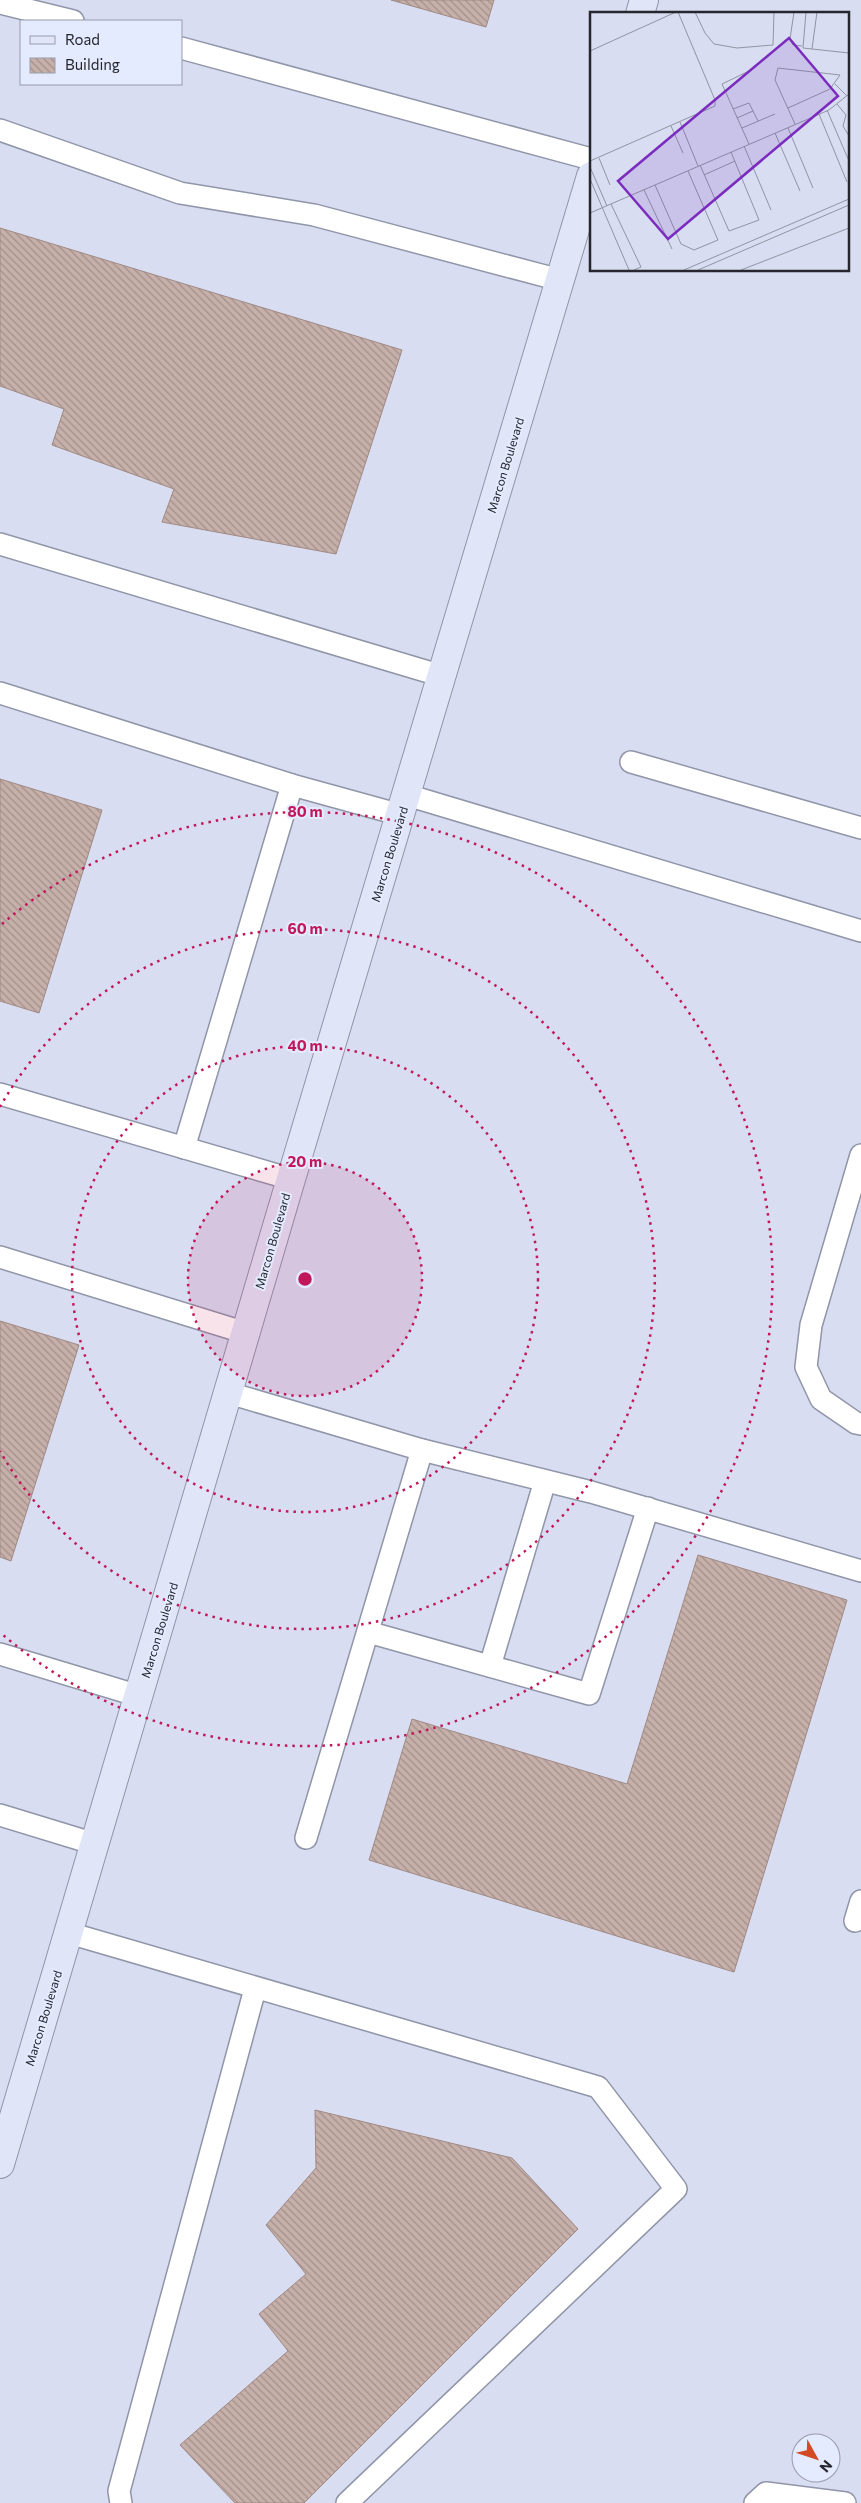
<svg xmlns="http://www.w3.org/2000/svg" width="861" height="2503" font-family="Commissioner,sans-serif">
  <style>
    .building { fill: url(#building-back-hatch); stroke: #9f8983 }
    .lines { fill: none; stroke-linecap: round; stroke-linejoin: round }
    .lane-casing { stroke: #9095a8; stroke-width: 24 }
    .secondary-casing { stroke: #9095a8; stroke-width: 30 }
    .lane { stroke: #fff; stroke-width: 21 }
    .secondary { stroke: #e1e5f8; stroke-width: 28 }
    .ring { fill: none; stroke: #c2185b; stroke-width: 2.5; stroke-dasharray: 2.5 5 }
    .labels { text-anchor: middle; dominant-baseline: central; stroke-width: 4; stroke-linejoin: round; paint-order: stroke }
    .street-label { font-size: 12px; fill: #25262e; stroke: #e5ebff }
    .inset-road { fill: none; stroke: #9094a3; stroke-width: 1 }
    .view { fill: #7b2cbf; fill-opacity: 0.15; stroke: #7b2cbf; stroke-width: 2.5 }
    .inset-edge { fill: none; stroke: #25262e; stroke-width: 2.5 }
    .centre { fill: #c2185b; stroke: #e5ebff; stroke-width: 2.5 }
    .ring-label { font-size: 15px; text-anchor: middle; font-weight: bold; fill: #c2185b; stroke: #e5ebff; stroke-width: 4; stroke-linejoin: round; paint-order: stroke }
  </style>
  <defs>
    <pattern id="building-back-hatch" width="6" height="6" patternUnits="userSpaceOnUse" patternTransform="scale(1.25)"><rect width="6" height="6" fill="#c7b0aa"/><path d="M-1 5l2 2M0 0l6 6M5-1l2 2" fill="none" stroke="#a18f8b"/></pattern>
  </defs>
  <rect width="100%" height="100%" fill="#d8ddf1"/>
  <!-- building -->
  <g class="building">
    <polygon points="391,0 494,0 486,27"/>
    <polygon points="0,228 402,350 336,554 162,522 174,489 52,445 64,409 0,386"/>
    <polygon points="0,779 102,810 39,1013 0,1001"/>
    <polygon points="0,1321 79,1345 11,1561 0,1557"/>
    <polygon points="698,1555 847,1600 734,1972 369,1860 412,1719 627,1784"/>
    <polygon points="315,2110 512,2158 578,2229 304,2503 235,2503 180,2445 288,2351 259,2314 306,2274 266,2225 316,2168"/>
  </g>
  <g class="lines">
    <defs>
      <g id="lane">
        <polyline points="0,3 73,21"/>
        <polyline points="181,48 591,159"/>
        <polyline points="0,130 180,193 314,215 560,280"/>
        <polyline points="0,544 442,676"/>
        <polyline points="0,693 292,785 401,815"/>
        <polyline points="631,762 861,828"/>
        <polyline points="407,795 861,931"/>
        <polyline points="0,1094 291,1179"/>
        <polyline points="184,1148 292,785"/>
        <polyline points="861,1155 811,1325 806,1367 821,1399 856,1423 861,1424"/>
        <polyline points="0,1257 246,1333"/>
        <polyline points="229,1393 422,1450 591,1492 861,1571"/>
        <polyline points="368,1632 589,1694 648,1508"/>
        <polyline points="0,1654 139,1696"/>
        <polyline points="490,1666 545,1481"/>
        <polyline points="0,1815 95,1844"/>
        <polyline points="306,1838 422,1450"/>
        <polyline points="855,1921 861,1901"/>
        <polyline points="69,1933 598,2087 676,2189 347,2503"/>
        <polyline points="121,2503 119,2491 255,1989"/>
        <polyline points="755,2503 766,2493 845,2503"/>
      </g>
      <g id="secondary">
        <polyline points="640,14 644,0"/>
        <polyline points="0,2164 291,1179 591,176"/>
      </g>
    </defs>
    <!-- lane casing -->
    <use href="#lane" class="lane-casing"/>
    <!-- secondary casing -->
    <use href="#secondary" class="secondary-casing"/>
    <!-- lane -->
    <use href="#lane" class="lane"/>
    <!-- secondary -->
    <use href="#secondary" class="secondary"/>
  </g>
  <!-- distance rings -->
  <circle cx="305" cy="1279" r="117" fill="#c2185b" fill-opacity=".12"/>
  <g class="ring">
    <circle cx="305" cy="1279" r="117"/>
    <circle cx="305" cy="1279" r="233"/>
    <path d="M0 1107A350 350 0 1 1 0 1451"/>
    <path d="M2 924A467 467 0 1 1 2 1634"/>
  </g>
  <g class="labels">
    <!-- street labels -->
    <g class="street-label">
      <text transform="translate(505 465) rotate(-73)">Marcon Boulevard</text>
      <text transform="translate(389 854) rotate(-73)">Marcon Boulevard</text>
      <text transform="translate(272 1241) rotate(-74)">Marcon Boulevard</text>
      <text transform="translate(159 1630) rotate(-73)">Marcon Boulevard</text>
      <text transform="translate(43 2018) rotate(-73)">Marcon Boulevard</text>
    </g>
  </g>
  <!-- overview -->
  <g transform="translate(590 12)">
    <rect width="259" height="259" fill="#d8ddf1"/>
    <path class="inset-road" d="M 105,0 L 115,21 L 124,32 L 147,36 L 183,33 L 184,0M 204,0 L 200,27 L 203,33 L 212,34M 216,0 L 213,36 L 259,41M 222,37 L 227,0M 0,39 L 86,0M 245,72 L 257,84M 247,92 L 256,103 L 253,114 L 259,124M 198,96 L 240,77 L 250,63 L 188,56 L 185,68 L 205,112M 143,97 L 159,91 L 168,109M 237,98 L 259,149M 229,102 L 257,170M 147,106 L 163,99M 90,110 L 108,154M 81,114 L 93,141M 152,116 L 185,102M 198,116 L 223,176M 185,121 L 210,179M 159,132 L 132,72 L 159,59M 154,134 L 181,198M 9,146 L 20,173M 0,149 L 125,94 L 125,88 L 88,0M 110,153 L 139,219 L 169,208 L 141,140M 0,155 L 17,194M 114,163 L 145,149M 0,167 L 39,258M 65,173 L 91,232 L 104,238 L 128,228 L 98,159M 54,178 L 82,237M 21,192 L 51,255 L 44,258M 0,201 L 239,98 L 259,82M 94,258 L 259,187M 108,258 L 259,193M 151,258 L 259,216"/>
    <path class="view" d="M 199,26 L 248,84 L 78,227 L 28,169 Z"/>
    <rect width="259" height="259" class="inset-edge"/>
  </g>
  <circle cx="305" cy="1279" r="8" class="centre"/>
  <g class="ring-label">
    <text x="305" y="817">80 m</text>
    <text x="305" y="934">60 m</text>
    <text x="305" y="1051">40 m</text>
    <text x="305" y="1167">20 m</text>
  </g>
  <!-- legend -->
  <rect x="20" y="20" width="162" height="65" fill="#e5ebff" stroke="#989cab"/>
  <rect x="30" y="36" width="25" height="8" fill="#e1e5f8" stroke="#989cab"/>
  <text x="65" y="45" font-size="15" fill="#25262e">Road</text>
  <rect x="30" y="58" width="25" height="15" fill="url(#building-back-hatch)" stroke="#989cab"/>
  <text x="65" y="70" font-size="15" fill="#25262e">Building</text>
  <!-- north arrow -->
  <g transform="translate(816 2458) rotate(130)"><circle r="24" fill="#e5ebff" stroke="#989cab"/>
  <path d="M0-4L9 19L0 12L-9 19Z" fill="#d24924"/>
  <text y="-8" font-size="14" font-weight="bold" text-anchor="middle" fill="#25262e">N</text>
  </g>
</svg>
